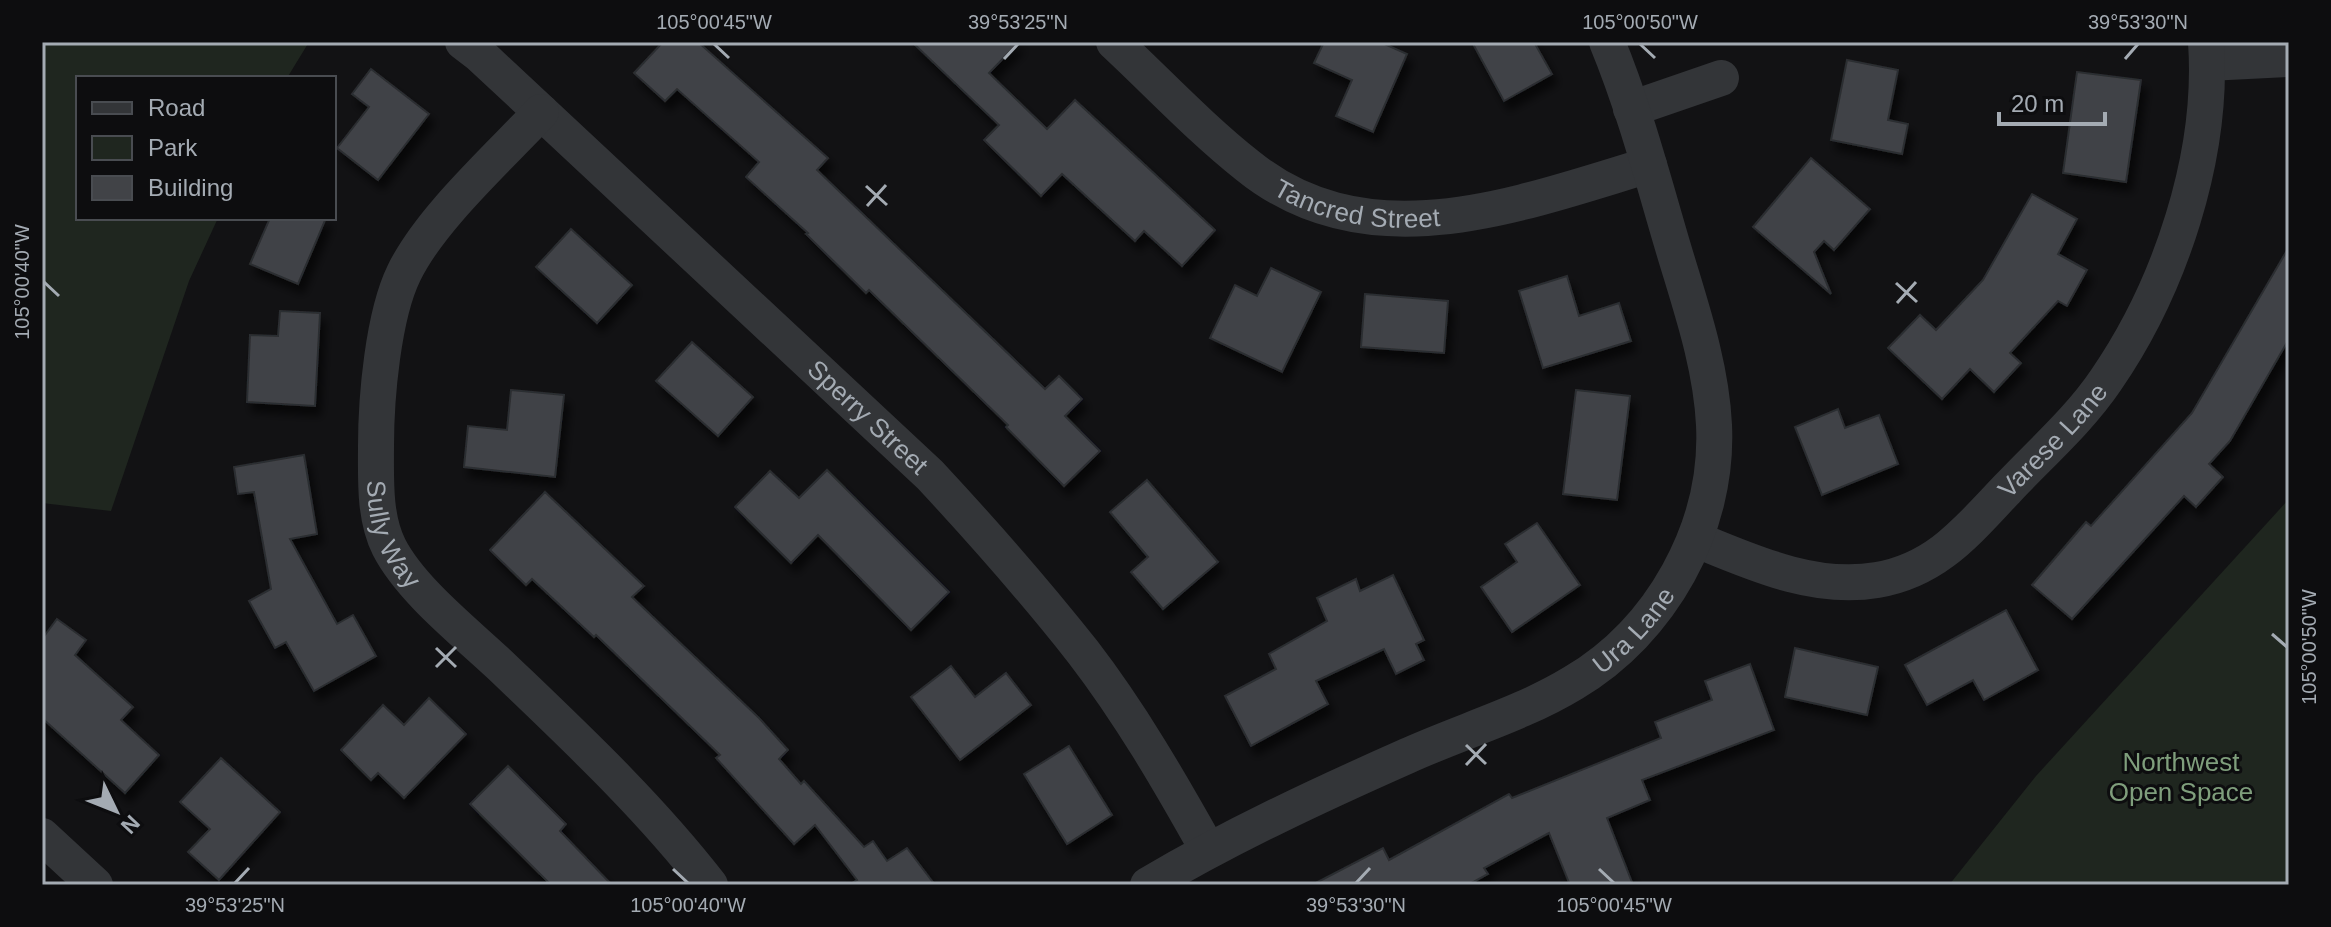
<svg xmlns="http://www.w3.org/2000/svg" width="2331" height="927" font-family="Helvetica,sans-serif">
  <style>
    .park { fill: #1f261f }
    .building { fill: #414347; stroke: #2c2d30; stroke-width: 2; filter: url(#shadow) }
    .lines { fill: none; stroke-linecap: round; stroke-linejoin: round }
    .street { stroke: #333538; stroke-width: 36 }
    .ticks { fill: none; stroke: #a4abb3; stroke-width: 3 }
    .labels { text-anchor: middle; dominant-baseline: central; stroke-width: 6; stroke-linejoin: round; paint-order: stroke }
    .street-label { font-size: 26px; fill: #a4abb3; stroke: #0d0d0f }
    .park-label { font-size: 26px; fill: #7f9e7c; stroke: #0d0d0f }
    .neatline { fill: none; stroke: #a4abb3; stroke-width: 3 }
    .ticks-label { font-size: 20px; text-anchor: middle; fill: #a4abb3 }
  </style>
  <defs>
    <filter id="shadow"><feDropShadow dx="5" dy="9" stdDeviation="4" flood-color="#0009"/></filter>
  </defs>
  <rect width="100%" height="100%" fill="#121214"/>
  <!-- park -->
  <g class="park">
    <polygon points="42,42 309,42 287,78 78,78 78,218 218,218 189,281 111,511 42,503"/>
    <polygon points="2289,499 2289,885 1949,885 2036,776"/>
  </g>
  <!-- building -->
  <g class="building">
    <polygon points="663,42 698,42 828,158 817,170 1045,389 1059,376 1082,399 1065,416 1100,451 1064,486 1006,427 1008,425 869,290 866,293 806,234 808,233 746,177 759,162 677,89 665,101 634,73"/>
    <polygon points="912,42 1019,42 989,73 1047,129 1075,100 1215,230 1182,266 1144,231 1135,241 1062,174 1041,196 984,140 999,125"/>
    <polygon points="1324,42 1380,42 1407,54 1373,132 1336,116 1352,80 1314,63"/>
    <polygon points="1472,42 1534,42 1552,74 1504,101"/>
    <polygon points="1847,60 1898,70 1888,120 1908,124 1902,154 1831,140"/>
    <polygon points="371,69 429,114 378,180 337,148 369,107 352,94"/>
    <polygon points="2077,72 2141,80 2126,182 2063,173"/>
    <polygon points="1811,158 1870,209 1834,250 1824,241 1814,252 1831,294 1753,227"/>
    <polygon points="2032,194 2077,219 2058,254 2087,270 2067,306 2058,301 2010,353 2021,363 1994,392 1970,369 1942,399 1888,348 1920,315 1936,330 1983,280"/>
    <polygon points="270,218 326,218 298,284 250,264"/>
    <polygon points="571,229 632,285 597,323 536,267"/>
    <polygon points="2289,247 2289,339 2230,441 2209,464 2223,477 2196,507 2184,496 2072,619 2032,585 2086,522 2091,526 2192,413"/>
    <polygon points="1271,268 1321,292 1282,372 1210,338 1235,285 1257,296"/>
    <polygon points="1567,276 1579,316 1619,303 1631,341 1543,368 1519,291"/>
    <polygon points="1365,294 1448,301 1444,353 1361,347"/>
    <polygon points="280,311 320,313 315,406 247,402 250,335 278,336"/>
    <polygon points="692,342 753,397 718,436 656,381"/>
    <polygon points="511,390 564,395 555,477 464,467 468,426 507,430"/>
    <polygon points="1576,390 1630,396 1617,500 1563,494"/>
    <polygon points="1838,409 1845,428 1879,415 1898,464 1822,495 1795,427"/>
    <polygon points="304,455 317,534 290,539 337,624 353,615 376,656 314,691 286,642 275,648 249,601 271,589 254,492 238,494 234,467"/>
    <polygon points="827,470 949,592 911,630 818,535 791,563 735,507 770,471 799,498"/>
    <polygon points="1147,480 1218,562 1163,609 1131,572 1148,557 1110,512"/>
    <polygon points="545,492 644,586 632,597 759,718 788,750 779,759 801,784 804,781 864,847 873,841 887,861 907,848 935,885 849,885 857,880 815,825 794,844 716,758 720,755 596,635 594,637 532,579 526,585 490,550"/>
    <polygon points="1537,523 1580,585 1512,632 1481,587 1517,562 1505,544"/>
    <polygon points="1393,575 1424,640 1416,644 1424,660 1396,674 1384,649 1316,681 1328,704 1251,746 1225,696 1276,669 1269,654 1327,621 1317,598 1356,579 1360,591"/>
    <polygon points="2006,610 2038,670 1984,700 1973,680 1927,705 1905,665"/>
    <polygon points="57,619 86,640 75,655 133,707 121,720 159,755 125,793 42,718 42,639"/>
    <polygon points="1795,648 1878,667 1867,715 1785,697"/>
    <polygon points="1750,664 1774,730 1642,780 1650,800 1607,818 1633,885 1570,885 1549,833 1484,868 1488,874 1468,885 1312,885 1383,848 1389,860 1509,794 1512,798 1661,738 1655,722 1712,700 1705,681"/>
    <polygon points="951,666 975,697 1006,673 1031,705 960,760 911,697"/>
    <polygon points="429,698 466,734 404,798 378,773 371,780 341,750 383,705 404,725"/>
    <polygon points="1069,746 1112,815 1067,844 1024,774"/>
    <polygon points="221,758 280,812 219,880 188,852 210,829 180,802"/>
    <polygon points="508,766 566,824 560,831 612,885 551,885 470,804"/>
  </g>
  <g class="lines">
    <!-- street -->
    <g class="street">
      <path id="s1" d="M 463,42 L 480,55 L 930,475 C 983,532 1035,591 1083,652 C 1130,713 1170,782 1208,850"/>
      <path id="s2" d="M 1114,42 C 1158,83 1201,129 1248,166 C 1368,263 1519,204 1649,165"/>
      <polyline points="2208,63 2289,59"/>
      <polyline points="1631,109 1721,78"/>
      <path id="s3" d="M 541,112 C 499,157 430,219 404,273 C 383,316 376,398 376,446 C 376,479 374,517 389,547 C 411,590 466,633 501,666 C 574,736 648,805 710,885"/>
      <path id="s4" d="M 1695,539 C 1751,562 1814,591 1877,580 C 1937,570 1968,530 2008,488 C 2041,453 2079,420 2106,380 C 2170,287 2214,156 2206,42"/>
      <polyline points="42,836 95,885"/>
      <path id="s5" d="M 1148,885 C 1231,836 1319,795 1407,756 C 1462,731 1522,714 1573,683 C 1661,631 1719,528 1714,425 C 1711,361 1688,299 1670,237 C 1651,172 1633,105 1607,42"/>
    </g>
  </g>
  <!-- ticks -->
  <path class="ticks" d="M 714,44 L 729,58M 1640,44 L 1655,58M 1004,59 L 1018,44M 2125,59 L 2138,44M 866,186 L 887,205M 867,206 L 886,185M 44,282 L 59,296M 1896,283 L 1917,302M 1897,303 L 1916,282M 2272,634 L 2287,647M 436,648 L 456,667M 436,667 L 456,647M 1466,745 L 1486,764M 1466,765 L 1486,744M 673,869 L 688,883M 1599,869 L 1614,883M 235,883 L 249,868M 1356,883 L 1370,868"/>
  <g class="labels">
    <!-- street labels -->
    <g class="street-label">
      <text stroke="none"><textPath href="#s2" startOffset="302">Tancred Street</textPath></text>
      <text stroke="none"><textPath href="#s1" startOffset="552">Sperry Street</textPath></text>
      <text stroke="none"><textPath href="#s4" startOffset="418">Varese Lane</textPath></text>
      <text stroke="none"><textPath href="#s3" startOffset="480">Sully Way</textPath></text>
      <text stroke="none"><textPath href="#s5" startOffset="552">Ura Lane</textPath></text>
    </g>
    <!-- park labels -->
    <g class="park-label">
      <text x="2181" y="762">Northwest<tspan x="2181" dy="30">Open Space</tspan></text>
    </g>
  </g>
  <!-- border -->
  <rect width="2331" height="927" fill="none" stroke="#0d0d0f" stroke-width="88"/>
  <!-- legend -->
  <rect x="76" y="76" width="260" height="144" fill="#0d0d0f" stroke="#494c51" stroke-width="2"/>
  <rect x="92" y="102" width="40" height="12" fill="#333538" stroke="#494c51" stroke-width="2"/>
  <text x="148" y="116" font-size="24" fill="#a4abb3">Road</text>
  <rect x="92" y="136" width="40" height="24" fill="#1f261f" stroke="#494c51" stroke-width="2"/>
  <text x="148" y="156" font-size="24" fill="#a4abb3">Park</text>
  <rect x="92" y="176" width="40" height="24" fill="#414347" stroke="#494c51" stroke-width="2"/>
  <text x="148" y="196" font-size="24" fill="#a4abb3">Building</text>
  <!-- north arrow -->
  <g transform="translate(116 811) rotate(133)" stroke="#0d0d0f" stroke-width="6" paint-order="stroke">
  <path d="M0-6L14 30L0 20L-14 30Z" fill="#a4abb3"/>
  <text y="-12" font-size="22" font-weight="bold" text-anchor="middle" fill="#a4abb3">N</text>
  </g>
  <!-- scale -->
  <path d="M1999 112v12h106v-12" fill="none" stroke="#a4abb3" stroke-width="4"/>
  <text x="2011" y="112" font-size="24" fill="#a4abb3" stroke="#0d0d0f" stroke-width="6" paint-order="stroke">20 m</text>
  <rect x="44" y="44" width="2243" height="839" class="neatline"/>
  <g class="ticks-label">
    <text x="714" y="29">105°00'45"W</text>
    <text x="1018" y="29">39°53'25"N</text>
    <text x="1640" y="29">105°00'50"W</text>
    <text x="2138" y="29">39°53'30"N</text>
    <text transform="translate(22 282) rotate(-90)" y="7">105°00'40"W</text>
    <text transform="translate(2309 647) rotate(-90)" y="7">105°00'50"W</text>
    <text x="235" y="912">39°53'25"N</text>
    <text x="688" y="912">105°00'40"W</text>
    <text x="1356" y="912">39°53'30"N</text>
    <text x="1614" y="912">105°00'45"W</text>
  </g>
</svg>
